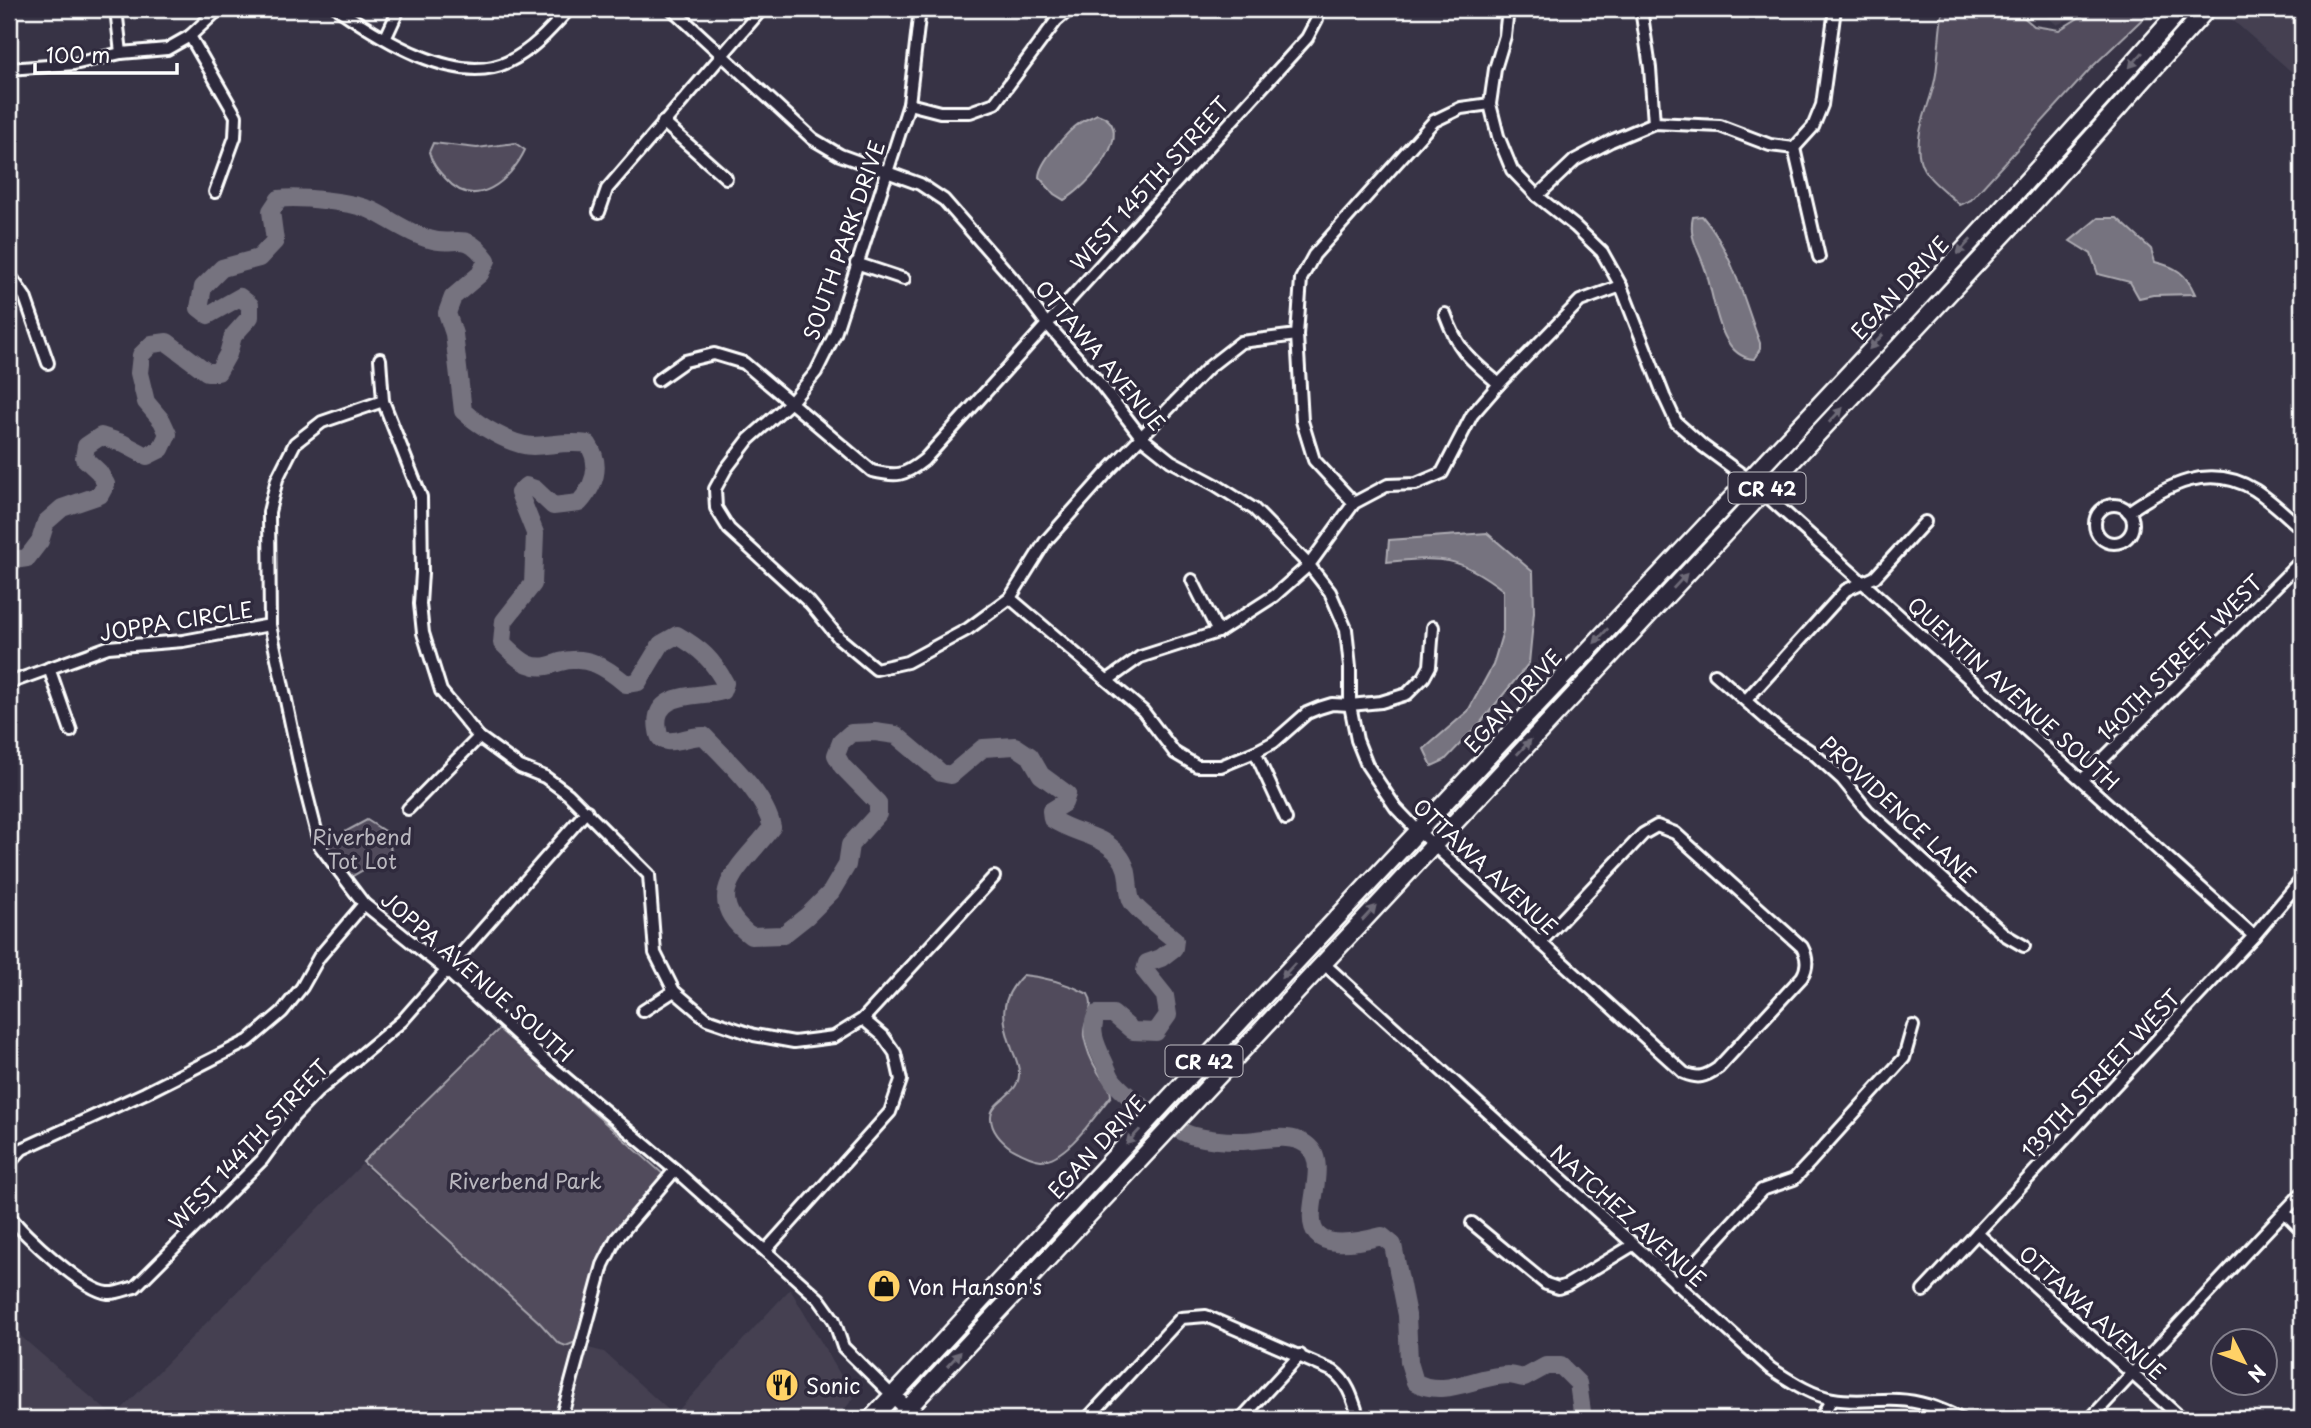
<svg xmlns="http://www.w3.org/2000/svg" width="2311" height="1428" font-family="'Playpen Sans',sans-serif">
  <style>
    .built { fill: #444051 }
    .green { fill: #514c5c; stroke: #a8a6ae; stroke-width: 2 }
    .water { fill: #76737f; stroke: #adabb2; stroke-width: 2 }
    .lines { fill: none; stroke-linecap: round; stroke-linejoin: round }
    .river { stroke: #76737f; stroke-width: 18 }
    .minor-casing { stroke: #fff; stroke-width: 16 }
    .major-casing { stroke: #fff; stroke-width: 19 }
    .highway-casing { stroke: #fff; stroke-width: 21 }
    .minor { stroke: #2f2a3d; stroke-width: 10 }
    .major { stroke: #2f2a3d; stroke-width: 14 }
    .highway { stroke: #2f2a3d; stroke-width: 16 }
    .oneway { fill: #6d6a77 }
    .labels { text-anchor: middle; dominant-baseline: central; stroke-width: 7; stroke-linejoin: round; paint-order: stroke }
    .shield { fill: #2f2a3d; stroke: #c1bfc5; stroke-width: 2 }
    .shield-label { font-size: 19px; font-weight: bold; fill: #fff }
    .street-label { font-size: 21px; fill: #fff; stroke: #2f2a3d }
    .park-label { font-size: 21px; fill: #b9b7be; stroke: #2f2a3d }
    .poi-label { font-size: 21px; fill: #fff; stroke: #2f2a3d; text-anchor: start }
  </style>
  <rect width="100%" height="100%" fill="#373345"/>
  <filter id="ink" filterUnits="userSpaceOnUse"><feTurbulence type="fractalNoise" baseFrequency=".0143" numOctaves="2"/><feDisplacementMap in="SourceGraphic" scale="14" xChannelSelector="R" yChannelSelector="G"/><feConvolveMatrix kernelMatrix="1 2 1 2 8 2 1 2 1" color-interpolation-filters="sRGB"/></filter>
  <g filter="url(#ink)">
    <!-- built -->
    <g class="built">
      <polygon points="2038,9 2087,9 2057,25"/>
      <polygon points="2220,9 2302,9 2302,81"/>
      <polygon points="362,1164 558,1340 604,1352 674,1415 790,1289 854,1398 836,1419 9,1419 9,1326 114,1417"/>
    </g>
    <!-- green -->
    <g class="green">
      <path d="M 1943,9 L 2014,9 L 2034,26 L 2059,30 L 2093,9 L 2153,9 L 2092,67 L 1971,200 L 1960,205 C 1948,193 1924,178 1920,160 C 1913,131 1932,103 1936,74 C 1939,53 1939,31 1943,9 Z"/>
      <path d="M 433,143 L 477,148 L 515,143 L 525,150 C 511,180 475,212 446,179 C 438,170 432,164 429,152 Z"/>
      <polygon points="367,820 389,834 391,854 351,877 326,842"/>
      <path d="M 1023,975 C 1046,977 1067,983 1088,994 C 1097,1007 1082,1021 1084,1036 C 1086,1047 1092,1062 1098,1072 C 1103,1081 1111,1086 1111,1096 C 1096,1114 1067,1160 1041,1160 C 1030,1159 1020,1153 1011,1148 C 1001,1141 991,1130 991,1118 C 990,1100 1018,1096 1019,1075 C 1020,1066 1015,1057 1012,1049 C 1001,1019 999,999 1023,975 Z"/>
      <polygon points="499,1029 663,1174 605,1245 578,1341 566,1346 558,1343 539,1322 363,1162"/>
    </g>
    <!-- water -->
    <g class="water">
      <path d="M 1097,114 C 1142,128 1085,190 1064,200 L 1054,194 L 1039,177 C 1039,162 1069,130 1081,122 C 1086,119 1092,117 1097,114 Z"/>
      <path d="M 1702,216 C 1732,250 1744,301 1760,343 L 1760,349 L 1754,359 C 1717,357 1715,295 1705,269 C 1699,250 1688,237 1693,217 Z"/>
      <path d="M 2098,218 L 2117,218 L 2151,249 L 2155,262 C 2176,267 2186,273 2195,294 L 2153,295 L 2139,298 L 2130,282 L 2098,274 L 2091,254 L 2070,241 Z"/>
      <path d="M 1487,533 L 1533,572 L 1534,612 L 1529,663 L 1481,722 L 1445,760 L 1432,766 L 1424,749 L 1468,711 L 1493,665 L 1503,631 L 1503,590 C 1458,555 1441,557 1387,562 L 1389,540 Z"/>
    </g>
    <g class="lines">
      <!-- river -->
      <path class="river" d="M 9,557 L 14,560 L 27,558 L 40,541 L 46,522 L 62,508 L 100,495 L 106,484 L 99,472 L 84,458 L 86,446 L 101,436 L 122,443 L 147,456 L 161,449 L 168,434 L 162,421 L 146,402 L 139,373 L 141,355 L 152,344 L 167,342 L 207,372 L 218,372 L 228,354 L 233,336 L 250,317 L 250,305 L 240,297 L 208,315 L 199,308 L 203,287 L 222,268 L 259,258 L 275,241 L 271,211 L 279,199 C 299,196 352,202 371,210 C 390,219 408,233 429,239 C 457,248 464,228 487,260 L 480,274 L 453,297 L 447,313 L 454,334 L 463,411 C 478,425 512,446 533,446 C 553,445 567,441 588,444 C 602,465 595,485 579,503 L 553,506 L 535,489 L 526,486 L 519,493 L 535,533 L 533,584 L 504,621 L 502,643 C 510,650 518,660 528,664 C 540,669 549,666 560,662 C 587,654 607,668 626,684 L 638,682 L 661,644 L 677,635 C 701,649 712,659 725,683 L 722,691 C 698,698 651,690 658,730 C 659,737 660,740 667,741 C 679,743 690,735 704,736 C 728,761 764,793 772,827 C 745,864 696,895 751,936 L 783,935 L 807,916 L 831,892 L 847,865 L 850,845 L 878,814 L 878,803 L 842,766 L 836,755 L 841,742 L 851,733 L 875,732 L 896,735 L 941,773 L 951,775 L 983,748 L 1015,746 L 1030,756 L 1041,775 L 1067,794 L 1064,803 L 1051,811 L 1052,819 C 1073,834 1100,833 1118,854 C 1132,871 1126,885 1131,900 C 1135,910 1165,931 1175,940 L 1174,948 L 1161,958 L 1147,963 L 1145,971 L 1165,996 L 1168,1015 L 1156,1032 L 1133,1031 L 1113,1014 L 1097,1014 C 1088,1031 1097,1047 1105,1064 C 1108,1070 1110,1078 1115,1083 C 1129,1099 1174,1131 1194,1136 C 1207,1139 1224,1141 1237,1141 C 1257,1142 1282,1133 1300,1141 C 1353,1163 1252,1269 1382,1236 L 1393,1245 L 1407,1315 L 1409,1362 L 1415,1382 C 1444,1399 1477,1375 1508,1375 C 1513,1375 1519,1377 1524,1378 L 1546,1366 L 1561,1366 L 1578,1383 L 1583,1419"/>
      <defs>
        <g id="minor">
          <polyline points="116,9 121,53"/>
          <path d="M 338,9 C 380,38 456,87 508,62 C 533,50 551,29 569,9"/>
          <path d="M 672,9 L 813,139 L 840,155 L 920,184 L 944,200 L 1014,280 L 1047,324 L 1102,386 L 1142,438 L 1171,461 L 1216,485 L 1254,509 L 1309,565 L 1330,592 L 1346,629 L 1350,667 L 1350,705 L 1357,740 L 1367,765 L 1396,808 L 1418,831 L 1684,1073 C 1698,1079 1705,1077 1718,1068 L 1802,977 C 1808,967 1808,958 1802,947 L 1675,833 L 1657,826 L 1643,834 L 1540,943"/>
          <polyline points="920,9 909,104 835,334 816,372 792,401 749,439 726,469 715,489 716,508 729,529 810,603 839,638 876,669 907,662 968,629 1010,598 1045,542 1110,469 1209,367 1241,342 1297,335 1301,279 1314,255 1434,121 1461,108 1490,104"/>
          <polyline points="1508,9 1505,36 1495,69 1490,104 1498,136 1512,170 1537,196 1575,226 1602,252 1621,286 1664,396 1676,422 1703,446 1748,479 2254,936"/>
          <polyline points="1641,9 1650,68 1654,123"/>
          <polyline points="190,36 236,116 235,137 215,192"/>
          <polyline points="386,37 399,9"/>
          <polyline points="9,69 74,64 121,53 167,49 190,36 219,9"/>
          <polyline points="909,104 940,112 970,112 995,103 1056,21 1070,9"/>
          <polyline points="663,122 726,178"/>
          <polyline points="1794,148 1819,257"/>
          <polyline points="1537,196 1575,160 1611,141 1654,123 1720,126 1770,145 1794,148 1813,127 1822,105 1835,9"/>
          <polyline points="599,212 607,189 762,9"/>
          <polyline points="856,263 904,279"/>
          <polyline points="9,274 25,297 48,363"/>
          <path d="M 1445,314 C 1459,352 1469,358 1499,384"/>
          <polyline points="1297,335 1302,421 1314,460 1354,503"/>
          <polyline points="380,359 383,401 421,497 422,573 420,604 423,633 441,691 479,737 520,767 545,777 568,794 649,875 655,953 674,991 707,1019 754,1035 794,1042 834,1037 863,1019 994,877"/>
          <path d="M 658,380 L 685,361 L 714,354 L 744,363 L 872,471 C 897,477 904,476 924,460 L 1307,38 L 1317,19 L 1318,9"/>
          <polyline points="383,401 322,422 295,443 277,479 269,512 270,625 302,776 320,846 364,904 446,970 550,1065 675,1170 819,1299 834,1320 843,1347 893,1396"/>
          <circle cx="2114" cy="524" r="19"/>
          <path d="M 2128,512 C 2167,485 2209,462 2255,490 C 2272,501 2287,516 2302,529"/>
          <polyline points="1192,580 1218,632"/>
          <polyline points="1010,598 1143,711 1175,753 1197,766 1221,766 1255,752 1274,742 1307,713 1319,708 1332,704 1350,705 1381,702 1407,694 1424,677 1430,666 1433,627"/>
          <polyline points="49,668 71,731"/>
          <polyline points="1715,674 1780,731 1813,753 1842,779 1868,811 2005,935 2024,946"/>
          <polyline points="1108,680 1140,657 1218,632 1274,596 1309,565 1354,503 1388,485 1416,484 1442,473 1472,415 1499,384 1580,301 1621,286"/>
          <polyline points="9,683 108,647 183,641 270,625"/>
          <polyline points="1746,700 1846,590 1875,577 1925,522"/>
          <polyline points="1255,752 1286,819"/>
          <polyline points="2082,780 2302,560"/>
          <polyline points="408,809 479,737"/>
          <path d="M 1322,962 L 1770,1368 C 1789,1380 1810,1395 1833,1399 C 1855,1403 1877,1399 1898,1400 C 1920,1401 1942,1409 1960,1419"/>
          <polyline points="643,1011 674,991"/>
          <polyline points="9,1163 22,1149 145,1093 248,1041 282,1012 302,987 319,957 364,904"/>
          <polyline points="2284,1212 2302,1230"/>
          <path d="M 9,1215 C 22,1234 85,1291 108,1293 C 116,1294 127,1289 135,1287 L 262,1160 L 293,1117 L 317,1092 L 402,1021 L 587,811"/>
          <polyline points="1472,1223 1546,1284 1558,1288 1567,1285 1633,1245"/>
          <polyline points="1977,1233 2182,1419"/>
          <polyline points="766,1250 890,1112 901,1080 895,1053 883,1036 863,1019"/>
          <polyline points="1676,1284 1762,1190 1794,1179 1811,1161 1904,1058 1913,1026"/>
          <polyline points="1923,1291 2254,936 2302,879"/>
          <polyline points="561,1419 603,1265 616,1239 675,1170"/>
          <path d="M 1087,1419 L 1181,1318 L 1206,1316 L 1333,1371 C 1349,1383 1353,1400 1359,1419"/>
          <polyline points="1241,1419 1300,1355"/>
          <polyline points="1820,1419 1832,1399"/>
          <polyline points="2090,1419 2302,1193"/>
        </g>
        <polyline id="major" points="893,1396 920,1419"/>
        <g id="highway">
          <path d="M 871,1419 C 1069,1208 1265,993 1464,782 C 1705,526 1949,272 2181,9"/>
          <polyline points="898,1419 2034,202 2207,9"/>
        </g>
      </defs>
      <!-- minor casing -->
      <use href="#minor" class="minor-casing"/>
      <!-- major casing -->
      <use href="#major" class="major-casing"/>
      <!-- highway casing -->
      <use href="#highway" class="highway-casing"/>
      <!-- minor -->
      <use href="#minor" class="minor"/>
      <!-- major -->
      <use href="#major" class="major"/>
      <!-- highway -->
      <use href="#highway" class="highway"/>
    </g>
    <!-- one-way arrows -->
    <defs><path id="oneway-solid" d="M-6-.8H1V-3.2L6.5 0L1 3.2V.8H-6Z" transform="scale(1.75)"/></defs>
    <g class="oneway">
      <use href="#oneway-solid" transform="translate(2136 60) rotate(131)"/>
      <use href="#oneway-solid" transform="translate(1964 247) rotate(133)"/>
      <use href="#oneway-solid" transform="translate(1876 342) rotate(133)"/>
      <use href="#oneway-solid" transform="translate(1836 415) rotate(-47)"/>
      <use href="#oneway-solid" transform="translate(1680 581) rotate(-47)"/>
      <use href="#oneway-solid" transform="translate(1601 636) rotate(133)"/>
      <use href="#oneway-solid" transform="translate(1524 747) rotate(-47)"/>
      <use href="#oneway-solid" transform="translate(1369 913) rotate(-47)"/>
      <use href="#oneway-solid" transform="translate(1288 971) rotate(133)"/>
      <use href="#oneway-solid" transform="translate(1133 1137) rotate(133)"/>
      <use href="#oneway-solid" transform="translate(954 1359) rotate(-47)"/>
    </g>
  </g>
  <!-- icons -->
  <defs>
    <symbol id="shop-disc" viewBox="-11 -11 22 22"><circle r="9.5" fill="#ffd166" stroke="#2f2a3d"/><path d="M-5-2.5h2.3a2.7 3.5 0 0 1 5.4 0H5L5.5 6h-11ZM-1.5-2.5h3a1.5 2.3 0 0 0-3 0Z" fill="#111"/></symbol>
    <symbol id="restaurant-disc" viewBox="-11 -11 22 22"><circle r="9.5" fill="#ffd166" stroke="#2f2a3d"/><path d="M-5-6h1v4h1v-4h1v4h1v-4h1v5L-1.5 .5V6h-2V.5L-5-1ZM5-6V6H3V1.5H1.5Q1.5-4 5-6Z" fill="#111"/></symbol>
  </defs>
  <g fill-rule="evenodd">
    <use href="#shop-disc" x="865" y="1267" width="38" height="38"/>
    <use href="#restaurant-disc" x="763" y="1366" width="38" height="38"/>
  </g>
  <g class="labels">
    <!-- shield labels -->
    <g class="shield">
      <rect x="1728.5" y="472.5" width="77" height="31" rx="5"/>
      <rect x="1165.5" y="1045.5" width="77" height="31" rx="5"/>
    </g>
    <g class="shield-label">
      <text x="1767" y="488">CR 42</text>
      <text x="1204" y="1061">CR 42</text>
    </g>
    <!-- street labels -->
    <g class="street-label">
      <text transform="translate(1149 183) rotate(-48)">WEST 145TH STREET</text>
      <text transform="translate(843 240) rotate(-71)">SOUTH PARK DRIVE</text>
      <text transform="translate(1899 287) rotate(-47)">EGAN DRIVE</text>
      <text transform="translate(1101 355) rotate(50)">OTTAWA AVENUE</text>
      <text transform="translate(176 620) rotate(-9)">JOPPA CIRCLE</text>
      <text transform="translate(2179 657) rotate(-45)">140TH STREET WEST</text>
      <text transform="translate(2014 693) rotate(42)">QUENTIN AVENUE SOUTH</text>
      <text transform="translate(1512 700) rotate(-47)">EGAN DRIVE</text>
      <text transform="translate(1899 809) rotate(43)">PROVIDENCE LANE</text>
      <text transform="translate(1486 866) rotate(43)">OTTAWA AVENUE</text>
      <text transform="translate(478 976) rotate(41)">JOPPA AVENUE SOUTH</text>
      <text transform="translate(2100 1073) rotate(-47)">139TH STREET WEST</text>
      <text transform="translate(248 1144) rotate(-47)">WEST 144TH STREET</text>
      <text transform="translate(1096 1146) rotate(-47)">EGAN DRIVE</text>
      <text transform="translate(1629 1215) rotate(42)">NATCHEZ AVENUE</text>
      <text transform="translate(2093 1312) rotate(42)">OTTAWA AVENUE</text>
    </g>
    <!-- park labels -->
    <g class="park-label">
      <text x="362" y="836">Riverbend<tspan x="362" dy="24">Tot Lot</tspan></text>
      <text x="525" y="1180">Riverbend Park</text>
    </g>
    <!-- poi labels -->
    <g class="poi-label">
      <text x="908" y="1286">Von Hanson's</text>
      <text x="806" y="1385">Sonic</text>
    </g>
  </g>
  <!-- margin -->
  <rect width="2311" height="1428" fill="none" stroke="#2f2a3d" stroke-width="35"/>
  <rect x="18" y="18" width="2276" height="1393" fill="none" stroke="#fff" stroke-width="2.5" filter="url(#ink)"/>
  <!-- north arrow -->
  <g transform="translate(2244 1362) rotate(132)"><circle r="33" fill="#2f2a3d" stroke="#827f8b" stroke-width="2"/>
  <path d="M0-5L12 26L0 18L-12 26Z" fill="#ffd166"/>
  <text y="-10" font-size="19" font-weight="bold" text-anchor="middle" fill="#ffffff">N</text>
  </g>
  <!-- scale -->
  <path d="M35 63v10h142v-10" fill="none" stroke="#ffffff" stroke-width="3.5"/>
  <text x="46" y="63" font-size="21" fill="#ffffff" stroke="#2f2a3d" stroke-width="5" paint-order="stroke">100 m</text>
</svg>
